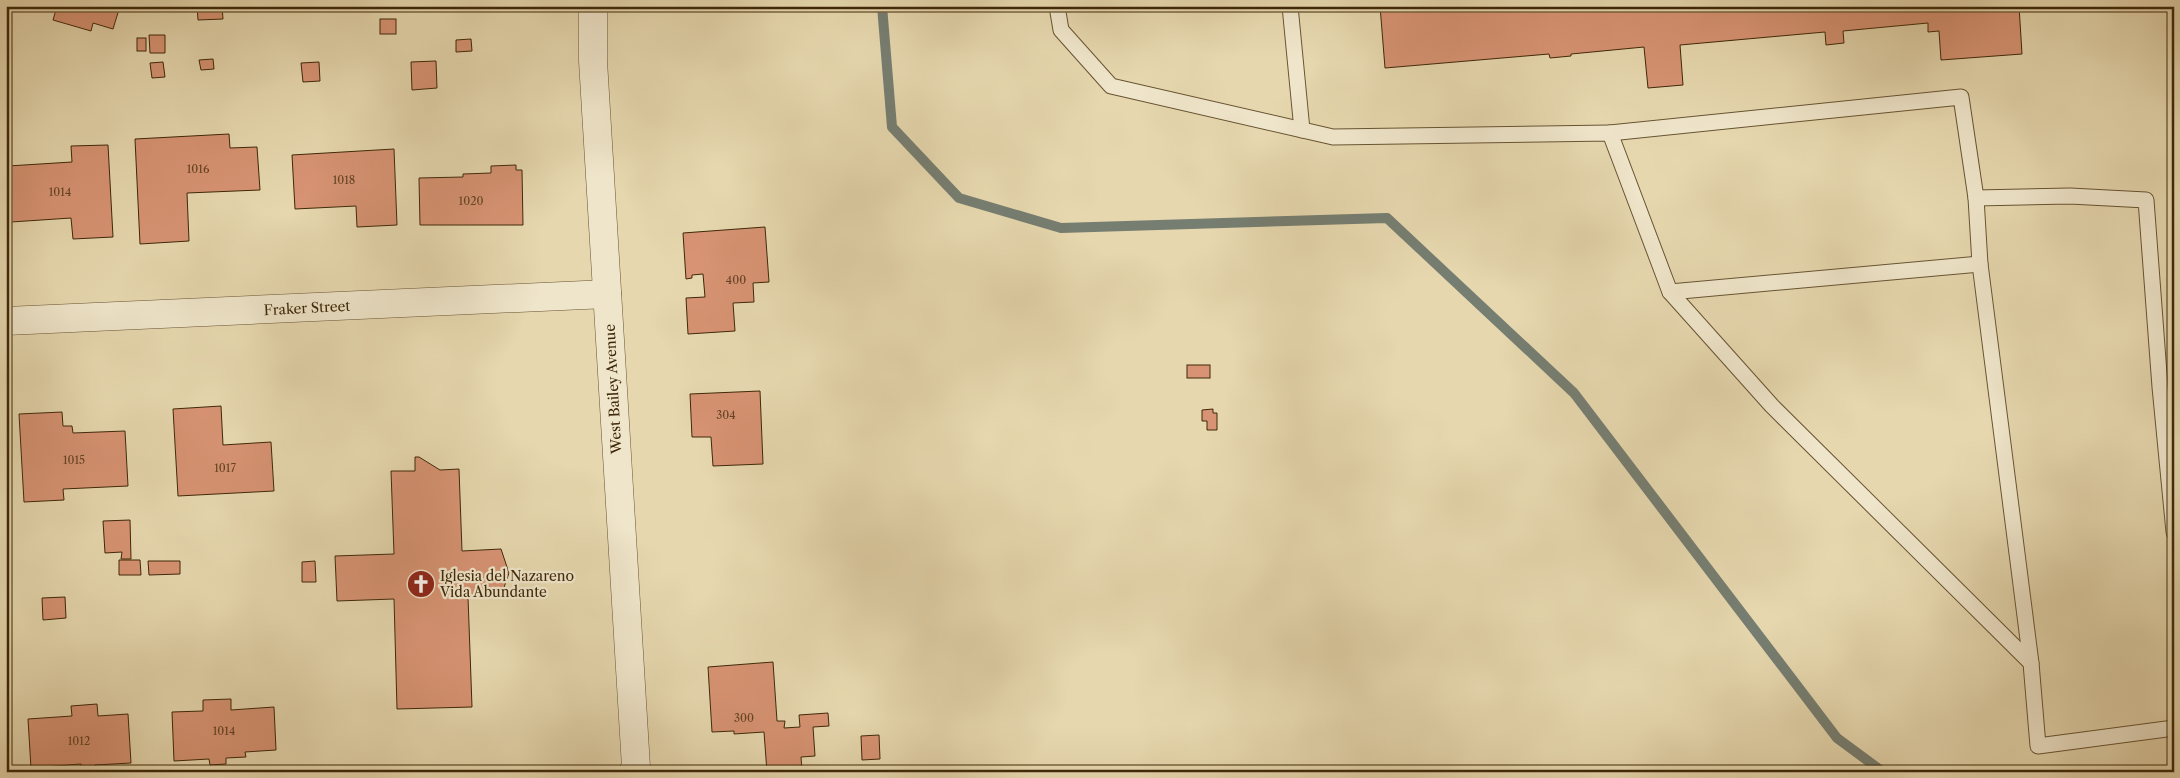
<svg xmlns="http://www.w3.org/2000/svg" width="2180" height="778" font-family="'Libre Caslon Text',serif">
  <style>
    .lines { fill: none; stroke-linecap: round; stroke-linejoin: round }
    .stream { stroke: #767e71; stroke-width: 10 }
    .building { fill: #d79373; stroke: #3e2809 }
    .service-casing { stroke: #685432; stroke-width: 17 }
    .minor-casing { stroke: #685432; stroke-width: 29 }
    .service { stroke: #efe5ca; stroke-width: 15 }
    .minor { stroke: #efe5ca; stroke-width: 28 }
    .labels { text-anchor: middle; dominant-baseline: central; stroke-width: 4.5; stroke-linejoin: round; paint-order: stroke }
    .number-label { font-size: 11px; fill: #644324 }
    .street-label { font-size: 14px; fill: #3e2809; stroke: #efe5ca }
    .poi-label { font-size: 14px; fill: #3e2809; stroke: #efe5ca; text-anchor: start }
  </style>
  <rect width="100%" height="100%" fill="#e6d7ae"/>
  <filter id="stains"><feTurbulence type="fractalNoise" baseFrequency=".004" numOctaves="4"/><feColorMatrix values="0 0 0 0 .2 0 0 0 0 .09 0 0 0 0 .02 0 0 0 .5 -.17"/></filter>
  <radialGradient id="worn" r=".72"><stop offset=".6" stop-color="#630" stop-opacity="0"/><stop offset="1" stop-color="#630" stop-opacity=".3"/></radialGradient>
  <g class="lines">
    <!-- stream -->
    <polyline class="stream" points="882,6 892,127 959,198 1061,228 1387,218 1574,393 1837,738 1883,772"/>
  </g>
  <!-- building -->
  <g class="building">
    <polygon points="57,6 120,6 113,29 93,23 91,31 53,20"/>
    <polygon points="197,6 222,6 223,19 198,20"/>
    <polygon points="1380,6 2019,6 2022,54 1941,60 1939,31 1928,32 1928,23 1843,31 1844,43 1826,45 1825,32 1680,45 1683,85 1648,88 1644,47 1571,54 1571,56 1550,58 1549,54 1385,68"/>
    <rect x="380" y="19" width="16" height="15"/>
    <polygon points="149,35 165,35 165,53 150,53"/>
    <rect x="137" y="38" width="9" height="13"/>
    <polygon points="471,39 472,51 456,52 456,40"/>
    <polygon points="213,59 214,69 201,70 199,60"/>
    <polygon points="436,61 437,88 412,90 411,62"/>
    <polygon points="163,62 165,77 152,78 150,63"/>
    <polygon points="319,62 320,81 303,82 301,63"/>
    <polygon points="229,134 230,148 257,147 260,190 187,193 189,241 140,244 135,139"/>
    <polygon points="108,145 113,237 73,239 71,218 11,222 8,166 72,162 71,146"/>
    <polygon points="394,149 397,225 357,227 356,206 295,209 292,155"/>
    <polygon points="516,165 516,170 522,170 523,225 420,225 419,178 463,177 463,174 491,173 491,166"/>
    <polygon points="765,227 769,282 753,283 754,302 733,303 735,331 688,334 686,298 705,297 703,274 692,275 692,278 686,279 683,233"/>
    <rect x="1187" y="365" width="23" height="13"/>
    <polygon points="760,391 763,464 713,466 711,437 692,437 690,394"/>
    <polygon points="221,406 223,445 271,442 274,491 178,496 173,409"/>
    <polygon points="1213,409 1213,413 1217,413 1217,430 1207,430 1207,421 1202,421 1202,410"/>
    <polygon points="62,412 63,426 72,426 73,433 125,431 128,486 63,489 64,500 24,502 19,414"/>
    <polygon points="415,457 419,457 440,470 459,469 462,551 501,549 509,573 501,596 468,597 472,707 397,709 394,599 337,601 335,556 394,554 391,471 415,471"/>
    <polygon points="130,520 131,559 121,559 122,552 105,553 103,521"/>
    <polygon points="119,560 140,560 141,575 119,575"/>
    <polygon points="148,561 180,561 180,574 149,575"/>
    <polygon points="315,561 316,582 302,582 302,562"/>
    <polygon points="65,597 66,618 43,620 42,598"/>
    <polygon points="773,662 777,721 785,721 784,728 800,727 799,715 828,713 829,726 813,727 815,756 801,757 802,771 767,772 764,732 734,734 734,731 712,732 708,667"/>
    <polygon points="231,699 231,710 274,707 276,750 245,752 246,757 226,758 226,764 210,765 209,759 174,761 172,712 203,711 203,700"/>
    <polygon points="97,704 98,716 128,714 131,763 95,765 96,770 81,771 81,764 31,768 28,719 72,716 71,706"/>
    <polygon points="879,735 880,759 862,760 861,736"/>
  </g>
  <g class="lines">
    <defs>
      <g id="service">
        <polyline points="1057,6 1061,30 1111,86 1333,137 1610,133 1670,292 1772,406 2031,663 2038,746 2174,728"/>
        <polyline points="1290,6 1302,130"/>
        <polyline points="1610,133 1961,97 1976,198 2070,196 2146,200 2160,387 2174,532"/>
        <polyline points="1980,264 2031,663"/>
        <polyline points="1670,292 1980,264 1976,198"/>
      </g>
      <g id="minor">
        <polyline points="593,6 593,61 636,767 633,772"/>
        <polyline points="6,321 607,294"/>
      </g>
    </defs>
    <!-- service casing -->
    <use href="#service" class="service-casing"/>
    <!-- minor casing -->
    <use href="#minor" class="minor-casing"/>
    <!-- service -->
    <use href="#service" class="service"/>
    <!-- minor -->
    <use href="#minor" class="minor"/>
  </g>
  <!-- icons -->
  <defs>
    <symbol id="church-disc" viewBox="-11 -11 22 22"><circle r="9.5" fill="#8f2418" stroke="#efe5ca"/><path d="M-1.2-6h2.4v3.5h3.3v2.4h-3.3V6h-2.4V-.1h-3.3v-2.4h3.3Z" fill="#fff"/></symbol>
  </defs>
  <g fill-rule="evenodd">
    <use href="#church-disc" x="405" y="568" width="32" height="32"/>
  </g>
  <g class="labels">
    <!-- number labels -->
    <g class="number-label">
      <text x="198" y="169">1016</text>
      <text x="344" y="180">1018</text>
      <text x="60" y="192">1014</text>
      <text x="471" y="201">1020</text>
      <text x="736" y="280">400</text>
      <text x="726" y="415">304</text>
      <text x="74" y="460">1015</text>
      <text x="225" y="468">1017</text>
      <text x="744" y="718">300</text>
      <text x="224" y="731">1014</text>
      <text x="79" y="741">1012</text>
    </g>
    <!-- street labels -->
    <g class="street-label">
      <text transform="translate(307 308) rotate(-3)">Fraker Street</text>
      <text transform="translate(613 389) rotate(-93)">West Bailey Avenue</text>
    </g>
    <!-- poi labels -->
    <g class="poi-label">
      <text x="440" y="576">Iglesia del Nazareno<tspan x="440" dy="16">Vida Abundante</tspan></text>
    </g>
  </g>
  <!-- margin -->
  <rect width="2180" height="778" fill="none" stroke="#e6d7ae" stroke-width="25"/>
  <rect x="8" y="8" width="2165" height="763" fill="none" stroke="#3e2809" stroke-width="2.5"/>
  <rect x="12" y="12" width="2155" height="753" fill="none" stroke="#3e2809"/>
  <rect width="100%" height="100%" filter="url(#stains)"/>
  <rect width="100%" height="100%" fill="url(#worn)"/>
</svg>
